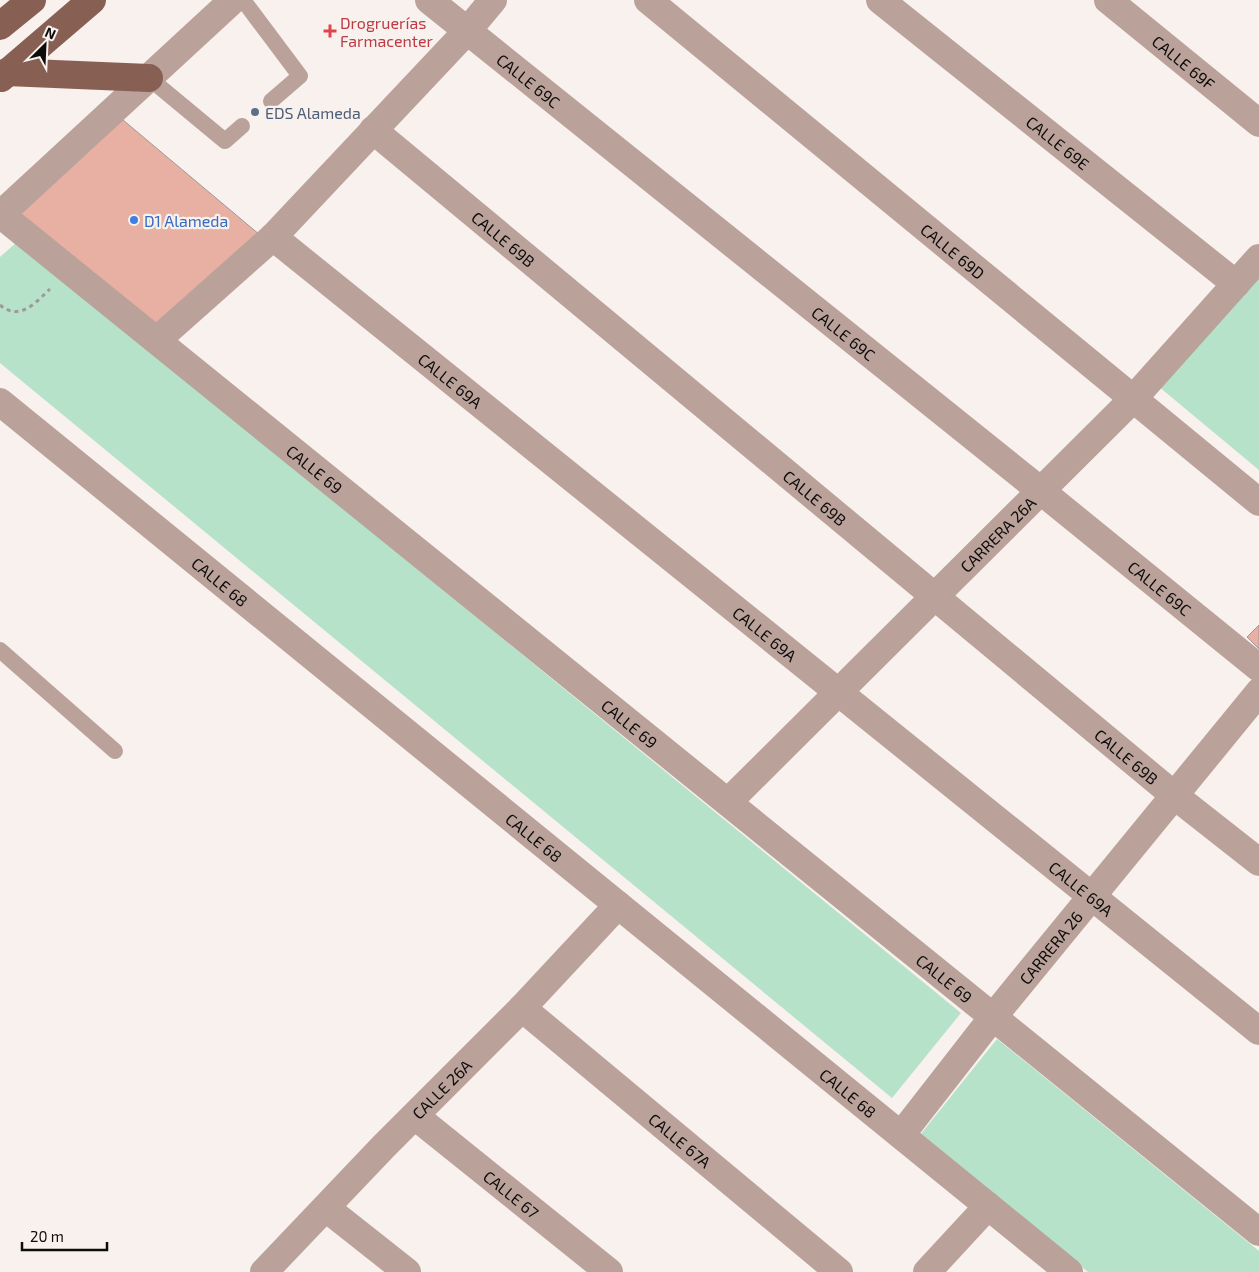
<svg xmlns="http://www.w3.org/2000/svg" width="1259" height="1272" font-family="'Exo 2',sans-serif">
  <style>
    .green { fill: #b6e2c9 }
    .building { fill: #e7b0a3; stroke: #9e9896 }
    .lines { fill: none; stroke-linecap: round; stroke-linejoin: round }
    .path { stroke: #9f9a97; stroke-width: 3; stroke-dasharray: 4 4; stroke-linecap: butt }
    .lane { stroke: #baa29b; stroke-width: 16 }
    .street { stroke: #baa29b; stroke-width: 28 }
    .primary { stroke: #885f53; stroke-width: 28 }
    .health-dot { fill: #e0444e; stroke: #f8f1ee; stroke-width: 2 }
    .service-dot { fill: #5c6f8a; stroke: #f8f1ee; stroke-width: 2 }
    .shop-dot { fill: #3f7fe0; stroke: #f8f1ee; stroke-width: 2 }
    .labels { text-anchor: middle; dominant-baseline: central; stroke-width: 4.5; stroke-linejoin: round; paint-order: stroke }
    .health-label { font-size: 16px; fill: #be3a42; stroke: #f8f1ee; text-anchor: start }
    .street-label { font-size: 16px; fill: #0e0c0b; stroke: #f8f1ee }
    .service-label { font-size: 16px; fill: #4e5e75; stroke: #f8f1ee; text-anchor: start }
    .shop-label { font-size: 16px; fill: #366cbe; stroke: #f8f1ee; text-anchor: start }
  </style>
  <rect width="100%" height="100%" fill="#f8f1ee"/>
  <!-- green -->
  <g class="green">
    <polygon points="17,242 961,1013 892,1098 0,363 0,257"/>
    <polygon points="1259,275 1259,470 1158,386"/>
    <polygon points="997,1039 1259,1251 1259,1272 1088,1272 920,1135"/>
  </g>
  <!-- building -->
  <g class="building">
    <polygon points="123,120 260,235 158,327 14,211"/>
    <polygon points="1259,625 1259,649 1247,637"/>
  </g>
  <g class="lines">
    <!-- path -->
    <path class="path" d="M 0,305 C 20,322 36,302 50,289"/>
    <!-- lane -->
    <g class="lane">
      <polyline points="243,0 300,76 271,101"/>
      <polyline points="149,78 225,141 242,126"/>
      <polyline points="0,650 115,751"/>
    </g>
    <!-- street -->
    <g class="street">
      <path id="s1" d="M 429,0 L 1041,491 L 1259,668"/>
      <path id="s2" d="M 648,0 L 1259,502"/>
      <path id="s3" d="M 880,0 L 1236,284"/>
      <path id="s4" d="M 1108,0 L 1259,123"/>
      <path id="s5" d="M 373,130 L 1175,796 L 1259,862"/>
      <path id="s6" d="M 0,214 L 1259,1232"/>
      <polyline points="0,215 233,0"/>
      <path id="s7" d="M 273,237 L 1259,1031"/>
      <polyline points="157,340 273,237 468,30 493,0"/>
      <path id="s8" d="M 0,402 L 1069,1272"/>
      <path id="s9" d="M 728,802 L 1133,399 L 1259,258"/>
      <path id="s10" d="M 522,1008 L 839,1272"/>
      <path id="s11" d="M 415,1116 L 609,1272"/>
      <path id="s12" d="M 901,1135 L 993,1017 L 1259,692"/>
      <polyline points="326,1208 407,1272"/>
      <path id="s13" d="M 264,1272 L 384,1146 L 522,1008 L 618,905"/>
      <polyline points="927,1272 988,1206"/>
    </g>
    <!-- primary -->
    <g class="primary">
      <polyline points="0,26 32,0"/>
      <polyline points="7,72 149,78"/>
      <polyline points="1,78 92,0"/>
    </g>
  </g>
  <!-- markers -->
  <path class="health-dot" d="M327.5 23.5h5v5h5v5h-5v5h-5v-5h-5v-5h5z"/>
  <circle class="service-dot" cx="255" cy="112" r="5"/>
  <circle class="shop-dot" cx="134" cy="220" r="5"/>
  <g class="labels">
    <!-- health labels -->
    <g class="health-label">
      <text x="340" y="22">Drogruerías<tspan x="340" dy="18">Farmacenter</tspan></text>
    </g>
    <!-- street labels -->
    <g class="street-label">
      <text stroke="none"><textPath href="#s4" startOffset="98">CALLE 69F</textPath></text>
      <text stroke="none"><textPath href="#s1" startOffset="128">CALLE 69C</textPath></text>
      <text stroke="none"><textPath href="#s3" startOffset="228">CALLE 69E</textPath></text>
      <text stroke="none"><textPath href="#s5" startOffset="170">CALLE 69B</textPath></text>
      <text stroke="none"><textPath href="#s2" startOffset="395">CALLE 69D</textPath></text>
      <text stroke="none"><textPath href="#s1" startOffset="532">CALLE 69C</textPath></text>
      <text stroke="none"><textPath href="#s7" startOffset="228">CALLE 69A</textPath></text>
      <text stroke="none"><textPath href="#s6" startOffset="405">CALLE 69</textPath></text>
      <text stroke="none"><textPath href="#s5" startOffset="575">CALLE 69B</textPath></text>
      <text stroke="none"><textPath href="#s9" startOffset="380">CARRERA 26A</textPath></text>
      <text stroke="none"><textPath href="#s8" startOffset="284">CALLE 68</textPath></text>
      <text stroke="none"><textPath href="#s1" startOffset="938">CALLE 69C</textPath></text>
      <text stroke="none"><textPath href="#s7" startOffset="632">CALLE 69A</textPath></text>
      <text stroke="none"><textPath href="#s6" startOffset="810">CALLE 69</textPath></text>
      <text stroke="none"><textPath href="#s5" startOffset="980">CALLE 69B</textPath></text>
      <text stroke="none"><textPath href="#s8" startOffset="689">CALLE 68</textPath></text>
      <text stroke="none"><textPath href="#s7" startOffset="1038">CALLE 69A</textPath></text>
      <text stroke="none"><textPath href="#s12" startOffset="240">CARRERA 26</textPath></text>
      <text stroke="none"><textPath href="#s6" startOffset="1215">CALLE 69</textPath></text>
      <text stroke="none"><textPath href="#s13" startOffset="255">CALLE 26A</textPath></text>
      <text stroke="none"><textPath href="#s8" startOffset="1094">CALLE 68</textPath></text>
      <text stroke="none"><textPath href="#s10" startOffset="206">CALLE 67A</textPath></text>
      <text stroke="none"><textPath href="#s11" startOffset="124">CALLE 67</textPath></text>
    </g>
    <!-- service labels -->
    <g class="service-label">
      <text x="265" y="112">EDS Alameda</text>
    </g>
    <!-- shop labels -->
    <g class="shop-label">
      <text x="144" y="220">D1 Alameda</text>
    </g>
  </g>
  <!-- north arrow -->
  <g transform="translate(45 45) rotate(24)" stroke="#f8f1ee" stroke-width="4" paint-order="stroke">
  <path d="M0-4L9 19L0 12L-9 19Z" fill="#0e0c0b"/>
  <text y="-8" font-size="14" font-weight="bold" text-anchor="middle" fill="#0e0c0b">N</text>
  </g>
  <!-- scale -->
  <path d="M22 1242v8h85v-8" fill="none" stroke="#0e0c0b" stroke-width="2.5"/>
  <text x="30" y="1242" font-size="15" fill="#0e0c0b" stroke="#f8f1ee" stroke-width="4" paint-order="stroke">20 m</text>
</svg>
